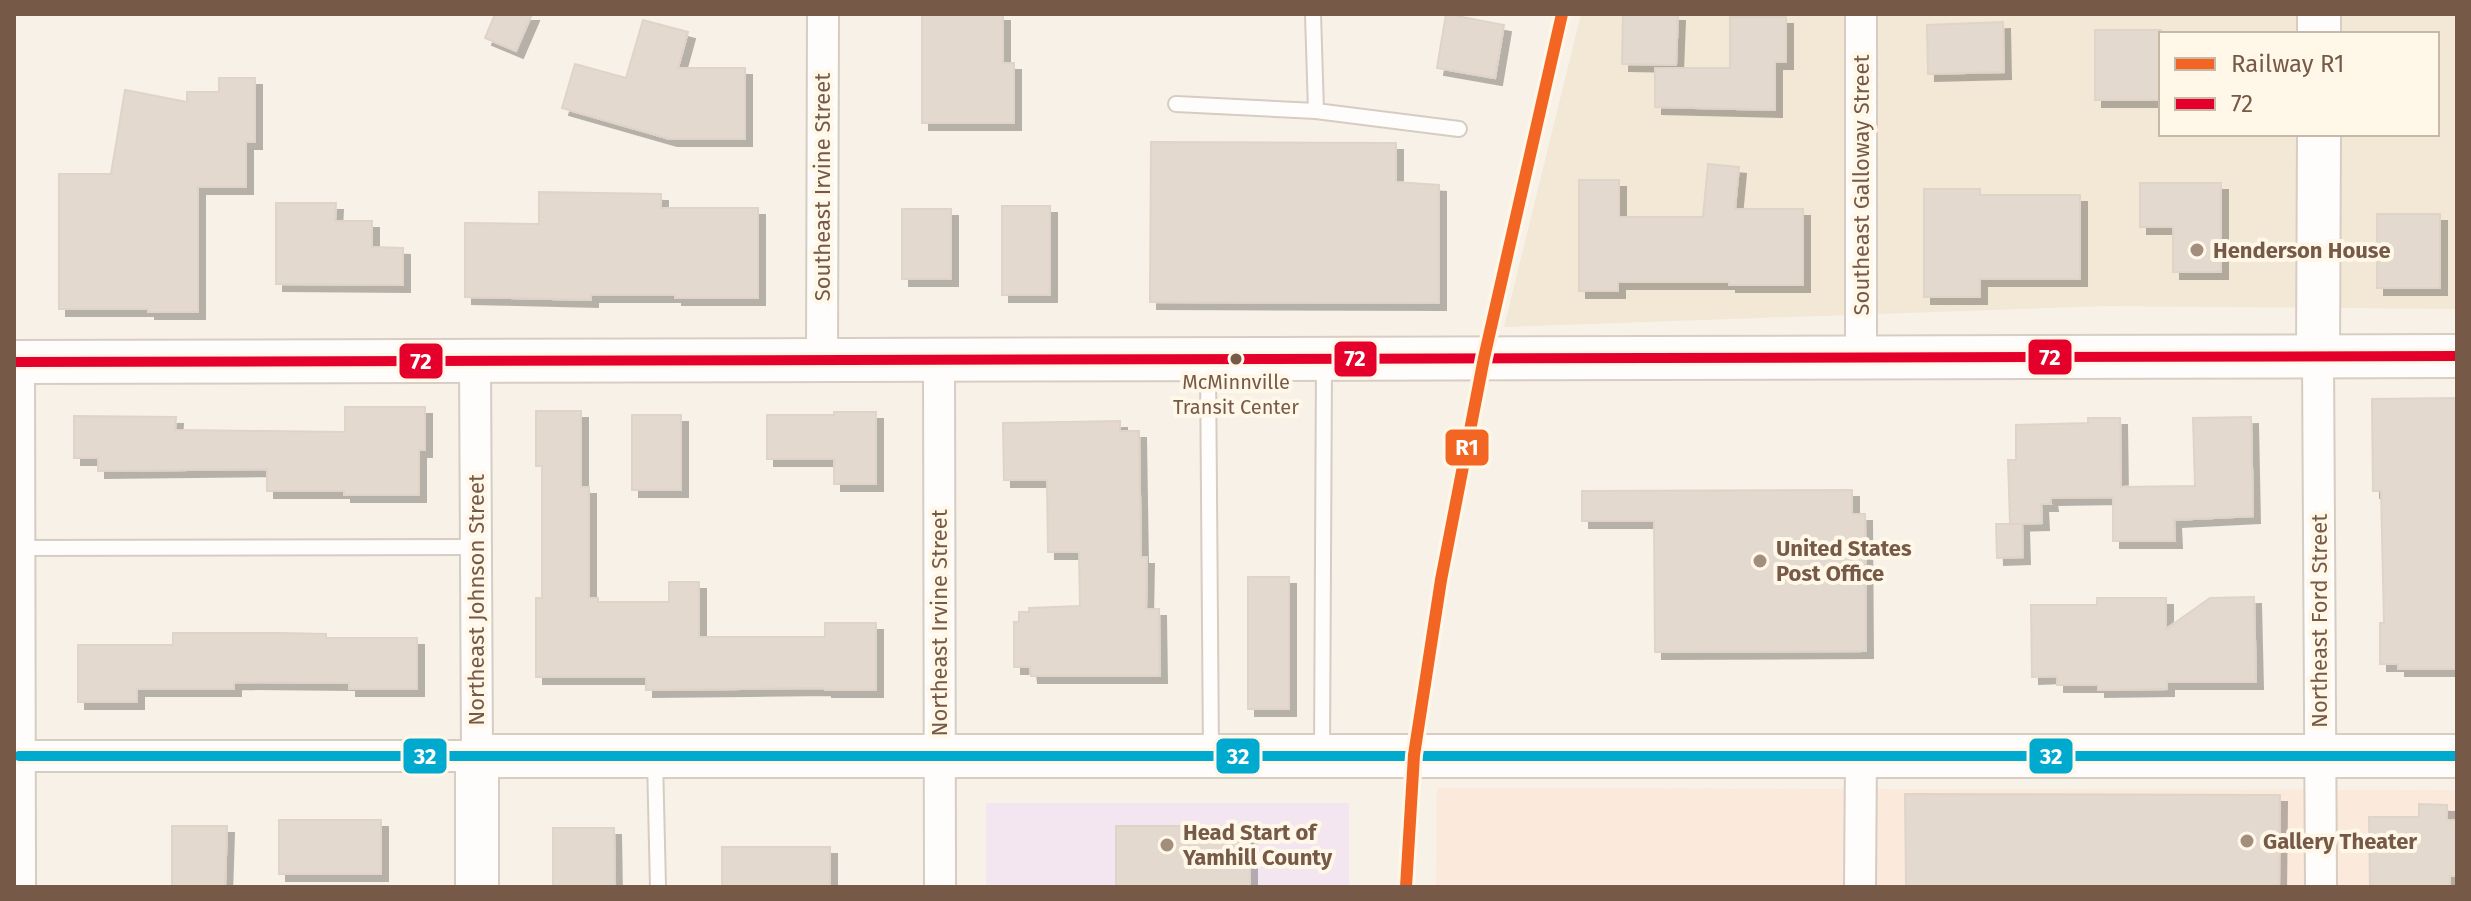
<svg xmlns="http://www.w3.org/2000/svg" width="2471" height="901" font-family="'Fira Sans',sans-serif">
  <style>
    .residential { fill: #f3e7d6; fill-rule: evenodd }
    .commercial { fill: #fbe9dc }
    .education { fill: #f3e6f1 }
    .building { fill: #e4d9ce; stroke: #e0d4c9; stroke-width: 2; filter: url(#shadow) }
    .lines { fill: none; stroke-linecap: round; stroke-linejoin: round }
    .lane-casing { stroke: #d6ccc2; stroke-width: 18 }
    .street-casing { stroke: #d6ccc2; stroke-width: 34 }
    .secondary-casing { stroke: #d8cdc3; stroke-width: 46 }
    .lane { stroke: #fefdfb; stroke-width: 14 }
    .street { stroke: #fefdfb; stroke-width: 30 }
    .secondary { stroke: #fefdfb; stroke-width: 42 }
    .bus-1-casing { stroke: #fff7e8; stroke-width: 16 }
    .bus-2-casing { stroke: #fff7e8; stroke-width: 16 }
    .bus-1 { stroke: #e4002b; stroke-width: 10 }
    .bus-2 { stroke: #00a9ce; stroke-width: 10 }
    .rail-1-casing { stroke: #fff7e8; stroke-width: 18 }
    .rail-1 { stroke: #f26522; stroke-width: 12 }
    .poi-dot { fill: #a38e7e; stroke: #fff7e8; stroke-width: 3 }
    .bus-dot { fill: #765946; stroke: #fff7e8; stroke-width: 3 }
    .labels { text-anchor: middle; dominant-baseline: central; stroke-width: 8; stroke-linejoin: round; paint-order: stroke }
    .bus-label { font-size: 20px; fill: #765946; stroke: #fff7e8 }
    .street-label { font-size: 22px; fill: #765946; stroke: #fff7e8 }
    .poi-label { font-size: 22px; font-weight: bold; fill: #765946; stroke: #fff7e8; text-anchor: start }
    .line-badge { stroke: #fff7e8; stroke-width: 3 }
    .badge-label { font-size: 22px; text-anchor: middle; font-weight: bold; fill: #fff }
  </style>
  <defs>
    <filter id="shadow"><feDropShadow dx="7" dy="7" stdDeviation="0" flood-color="#0004"/></filter>
  </defs>
  <rect width="100%" height="100%" fill="#f7f1e7"/>
  <!-- residential -->
  <path class="residential" d="M 1581,14 L 2457,14 L 2457,309 L 2106,306 L 1504,327 ZM 2161,34 L 2437,34 L 2437,134 L 2161,134 Z"/>
  <!-- commercial -->
  <polygon class="commercial" points="1437,788 2457,790 2457,887 1436,887"/>
  <!-- education -->
  <rect class="education" x="986" y="803" width="363" height="84"/>
  <!-- building -->
  <g class="building">
    <polygon points="495,14 532,14 516,51 485,38"/>
    <polygon points="922,14 1003,14 1003,63 1014,63 1014,123 922,123"/>
    <polygon points="1446,14 1504,25 1495,78 1437,68"/>
    <polygon points="1623,14 1678,14 1676,65 1622,64"/>
    <polygon points="1730,17 1786,17 1786,62 1775,62 1775,110 1655,107 1655,68 1730,68"/>
    <polygon points="643,20 688,32 678,68 745,68 745,139 670,139 562,108 575,64 626,78"/>
    <polygon points="2003,22 2004,72 1928,74 1927,25"/>
    <rect x="2095" y="30" width="66" height="70"/>
    <polygon points="219,78 255,78 255,142 246,142 246,187 198,187 198,312 148,312 148,309 59,309 59,174 111,174 125,90 187,102 187,92 219,92"/>
    <polygon points="1151,142 1396,143 1396,182 1439,185 1439,303 1150,302"/>
    <polygon points="1708,164 1739,167 1735,209 1803,209 1803,285 1729,285 1729,282 1618,282 1618,291 1579,291 1579,180 1619,180 1619,217 1703,217"/>
    <polygon points="2140,183 2221,183 2221,272 2173,272 2173,227 2140,227"/>
    <polygon points="1924,189 1980,189 1980,195 2080,195 2080,279 1980,279 1980,297 1924,297"/>
    <polygon points="539,192 661,194 661,208 758,208 758,298 675,298 675,295 591,295 591,300 465,297 465,223 539,224"/>
    <polygon points="276,203 336,203 335,221 372,221 372,247 403,248 403,285 276,284"/>
    <rect x="1002" y="206" width="48" height="89"/>
    <rect x="902" y="209" width="49" height="70"/>
    <rect x="2377" y="214" width="63" height="74"/>
    <polygon points="2457,398 2457,669 2398,669 2398,664 2380,664 2380,623 2384,623 2381,491 2373,491 2372,399"/>
    <polygon points="345,407 425,407 425,450 419,450 419,495 344,495 344,491 267,491 267,469 98,471 98,458 74,458 74,416 176,417 175,430 345,432"/>
    <polygon points="536,411 581,411 581,487 589,487 589,598 598,598 598,602 669,602 669,582 699,582 699,637 825,637 825,623 876,623 876,690 825,690 825,688 646,690 646,677 536,677 536,598 542,598 542,466 536,466"/>
    <polygon points="834,412 876,412 876,484 834,484 834,459 767,459 767,415 834,415"/>
    <rect x="632" y="415" width="49" height="75"/>
    <polygon points="2251,417 2253,516 2174,520 2175,541 2113,541 2113,497 2050,498 2051,504 2041,504 2042,523 2010,524 2008,460 2016,460 2016,425 2088,423 2088,418 2120,418 2121,487 2195,486 2193,418"/>
    <polygon points="1120,421 1120,431 1139,431 1141,557 1147,557 1146,609 1159,609 1160,676 1031,676 1030,667 1014,667 1014,622 1019,622 1019,612 1029,612 1029,608 1080,606 1079,552 1048,552 1047,480 1004,480 1003,423"/>
    <polygon points="1852,490 1852,514 1865,514 1866,651 1655,652 1654,521 1582,521 1582,491"/>
    <polygon points="1996,524 2022,524 2023,557 1997,558"/>
    <rect x="1248" y="577" width="41" height="132"/>
    <polygon points="2254,597 2256,682 2167,682 2167,689 2098,690 2098,685 2057,685 2057,676 2032,677 2031,605 2097,605 2097,598 2166,598 2166,629 2210,598"/>
    <polygon points="173,633 280,633 326,634 326,638 417,638 417,689 349,689 349,683 234,682 234,689 137,689 137,702 78,702 78,645 173,645"/>
    <polygon points="1905,794 2280,795 2279,887 1906,887"/>
    <polygon points="2419,804 2447,805 2447,820 2457,820 2457,876 2450,876 2450,887 2370,887 2369,817 2419,817"/>
    <rect x="279" y="820" width="102" height="54"/>
    <polygon points="172,826 227,826 225,887 172,887"/>
    <rect x="1116" y="826" width="134" height="61"/>
    <polygon points="553,828 614,828 615,887 553,887"/>
    <rect x="722" y="847" width="108" height="40"/>
  </g>
  <g class="lines">
    <defs>
      <g id="lane">
        <polyline points="1313,14 1316,111"/>
        <polyline points="1176,104 1316,111 1459,129"/>
        <polyline points="1208,363 1211,754"/>
        <polyline points="19,548 475,547"/>
        <polyline points="1322,754 1324,363"/>
        <polyline points="655,759 658,887"/>
      </g>
      <g id="street">
        <polyline points="1861,14 1861,357"/>
        <polyline points="2318,355 2321,887"/>
        <polyline points="822,359 823,14"/>
        <polyline points="939,359 940,887"/>
        <polyline points="19,362 20,887"/>
        <polyline points="19,756 477,756 475,361"/>
        <polyline points="1860,887 1861,755"/>
      </g>
      <g id="secondary">
        <polyline points="2319,34 2319,14"/>
        <polyline points="2318,355 2319,134"/>
        <polyline points="14,362 2457,356"/>
        <polyline points="477,887 477,756 2457,756"/>
      </g>
    </defs>
    <!-- lane casing -->
    <use href="#lane" class="lane-casing"/>
    <!-- street casing -->
    <use href="#street" class="street-casing"/>
    <!-- secondary casing -->
    <use href="#secondary" class="secondary-casing"/>
    <!-- lane -->
    <use href="#lane" class="lane"/>
    <!-- street -->
    <use href="#street" class="street"/>
    <!-- secondary -->
    <use href="#secondary" class="secondary"/>
    <defs>
      <polyline id="bus-1" points="14,362 2457,356"/>
      <polyline id="bus-2" points="19,756 2457,756"/>
    </defs>
    <!-- bus-1 casing -->
    <use href="#bus-1" class="bus-1-casing"/>
    <!-- bus-2 casing -->
    <use href="#bus-2" class="bus-2-casing"/>
    <!-- bus-1 -->
    <use href="#bus-1" class="bus-1"/>
    <!-- bus-2 -->
    <use href="#bus-2" class="bus-2"/>
    <defs>
      <polyline id="rail-1" points="1406,887 1414,755 1441,580 1484,358 1562,14"/>
    </defs>
    <!-- rail-1 casing -->
    <use href="#rail-1" class="rail-1-casing"/>
    <!-- rail-1 -->
    <use href="#rail-1" class="rail-1"/>
  </g>
  <!-- markers -->
  <g class="poi-dot">
    <circle cx="2197" cy="250" r="8"/>
    <circle cx="1760" cy="561" r="8"/>
    <circle cx="2247" cy="841" r="8"/>
    <circle cx="1167" cy="845" r="8"/>
  </g>
  <circle class="bus-dot" cx="1236" cy="359" r="7"/>
  <g class="labels">
    <!-- bus labels -->
    <g class="bus-label">
      <text x="1236" y="382">McMinnville<tspan x="1236" dy="25">Transit Center</tspan></text>
    </g>
    <!-- street labels -->
    <g class="street-label">
      <text transform="translate(1861 185) rotate(-90)">Southeast Galloway Street</text>
      <text transform="translate(822 187) rotate(-90)">Southeast Irvine Street</text>
      <text transform="translate(476 600) rotate(-90)">Northeast Johnson Street</text>
      <text transform="translate(2319 621) rotate(-90)">Northeast Ford Street</text>
      <text transform="translate(939 623) rotate(-90)">Northeast Irvine Street</text>
    </g>
    <!-- poi labels -->
    <g class="poi-label">
      <text x="2213" y="250">Henderson House</text>
      <text x="1776" y="548">United States<tspan x="1776" dy="25">Post Office</tspan></text>
      <text x="1183" y="832">Head Start of<tspan x="1183" dy="25">Yamhill County</tspan></text>
      <text x="2263" y="841">Gallery Theater</text>
    </g>
  </g>
  <g class="line-badge">
    <rect x="2027" y="338" width="46" height="38" rx="8" fill="#e4002b"/>
    <rect x="1333" y="340" width="45" height="38" rx="8" fill="#e4002b"/>
    <rect x="398" y="342" width="46" height="38" rx="8" fill="#e4002b"/>
    <rect x="1444" y="428" width="46" height="39" rx="8" fill="#f26522"/>
    <rect x="402" y="737" width="46" height="38" rx="8" fill="#00a9ce"/>
    <rect x="1215" y="737" width="46" height="38" rx="8" fill="#00a9ce"/>
    <rect x="2028" y="737" width="46" height="38" rx="8" fill="#00a9ce"/>
  </g>
  <g class="badge-label">
    <text x="2050" y="365">72</text>
    <text x="1355" y="366">72</text>
    <text x="421" y="369">72</text>
    <text x="1467" y="455">R1</text>
    <text x="425" y="764">32</text>
    <text x="1238" y="764">32</text>
    <text x="2051" y="764">32</text>
  </g>
  <!-- border -->
  <rect width="2471" height="901" fill="none" stroke="#765946" stroke-width="32"/>
  <!-- legend -->
  <rect x="2159" y="32" width="280" height="104" fill="#fff7e8" stroke="#c8b8a7" stroke-width="2"/>
  <rect x="2175" y="58" width="40" height="12" fill="#f26522" stroke="#c8b8a7" stroke-width="2"/>
  <text x="2231" y="72" font-size="24" fill="#765946">Railway R1</text>
  <rect x="2175" y="98" width="40" height="12" fill="#e4002b" stroke="#c8b8a7" stroke-width="2"/>
  <text x="2231" y="112" font-size="24" fill="#765946">72</text>
</svg>
